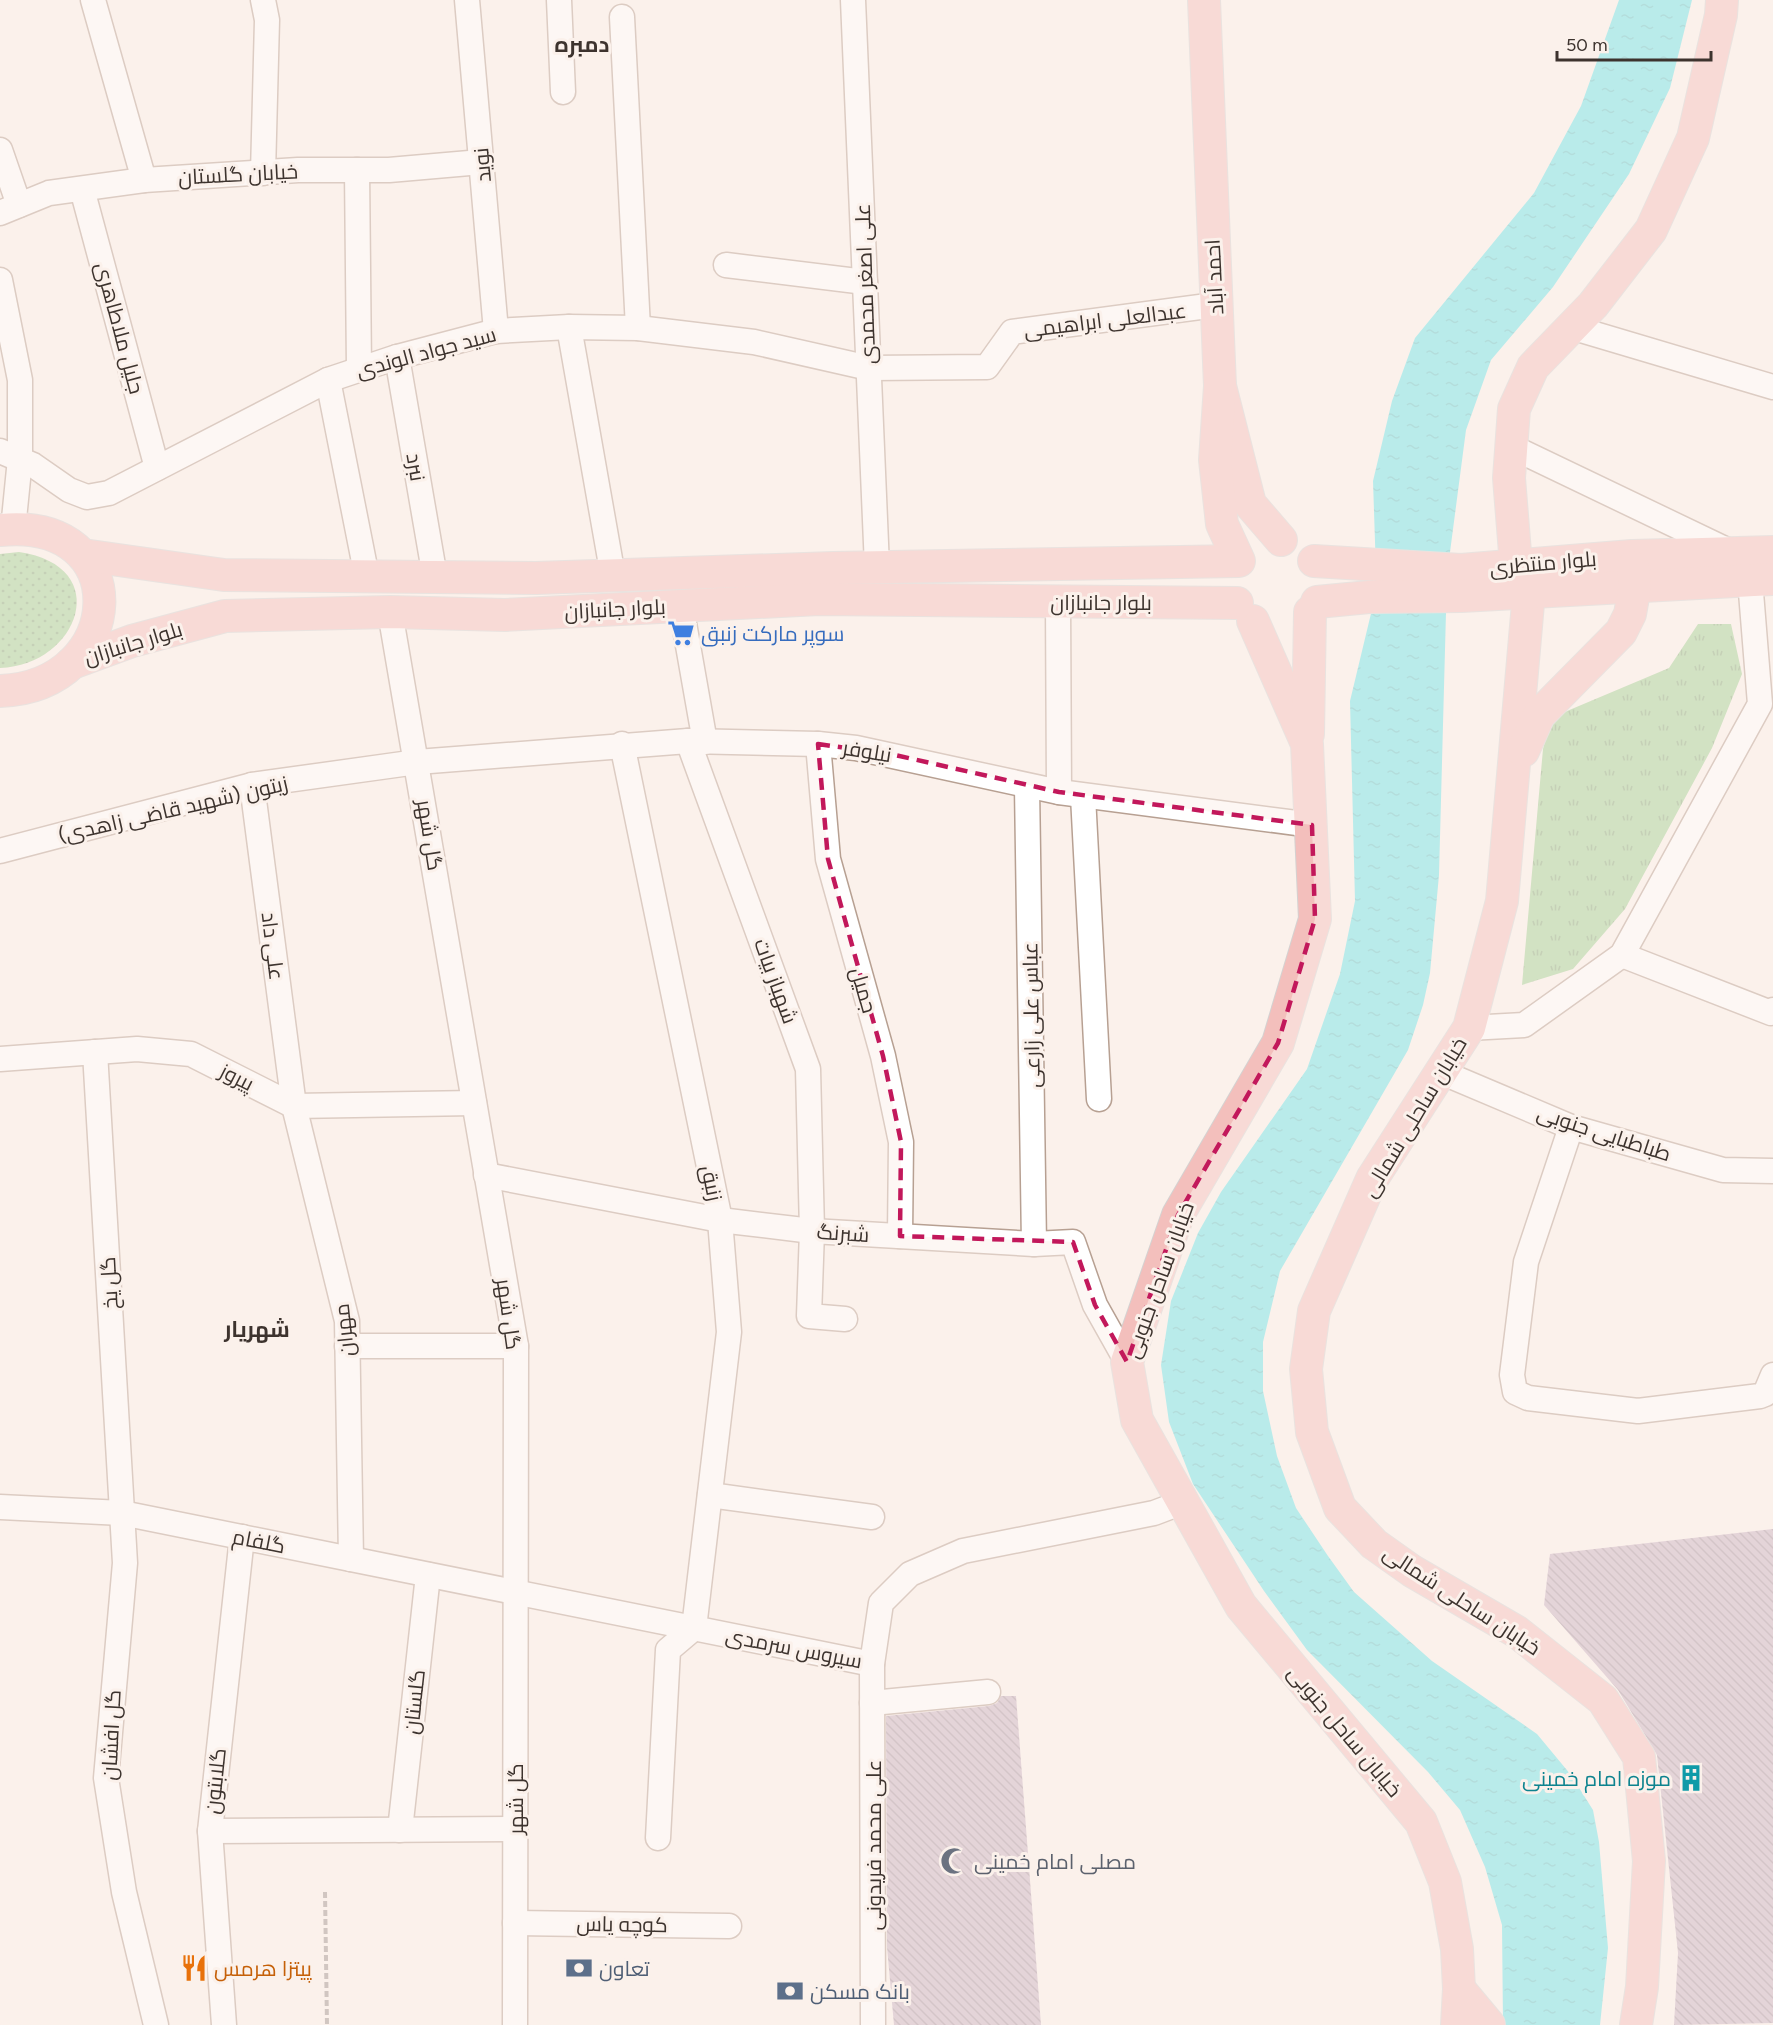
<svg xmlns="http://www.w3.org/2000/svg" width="1773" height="2025" font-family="Figtree,Cairo,sans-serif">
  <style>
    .grass { fill: url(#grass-dots) }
    .park { fill: url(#park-tufts) }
    .water { fill: url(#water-ripples) }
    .building { fill: url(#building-back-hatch) }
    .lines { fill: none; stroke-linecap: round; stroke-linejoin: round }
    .minor-casing { stroke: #b7a092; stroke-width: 27 }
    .major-casing { stroke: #d4d2d1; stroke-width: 34 }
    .path { stroke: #9d938e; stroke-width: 4; stroke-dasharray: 6 3; stroke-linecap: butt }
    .minor { stroke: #fff; stroke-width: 24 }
    .major { stroke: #f3bfbc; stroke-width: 32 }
    .marked { fill: none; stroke: #c2185b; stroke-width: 4.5; stroke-dasharray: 12 8; stroke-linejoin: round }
    .labels { text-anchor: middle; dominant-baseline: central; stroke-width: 6; stroke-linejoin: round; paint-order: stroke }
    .street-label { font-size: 21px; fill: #3d332e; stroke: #fbf1eb }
    .shop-label { font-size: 21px; fill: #366cbe; stroke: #fbf1eb; text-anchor: start }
    .culture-label { font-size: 21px; fill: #0d838f; stroke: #fbf1eb; text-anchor: end }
    .worship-label { font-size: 21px; fill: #5b616d; stroke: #fbf1eb; text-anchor: start }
    .food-label { font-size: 21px; fill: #c56008; stroke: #fbf1eb; text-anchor: start }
    .service-label { font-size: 21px; fill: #4e5e75; stroke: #fbf1eb; text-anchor: start }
    .neighbourhood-label { font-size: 22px; font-weight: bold; fill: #3d332e; stroke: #fbf1eb }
  </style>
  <defs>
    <pattern id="grass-dots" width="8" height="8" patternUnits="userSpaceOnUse" patternTransform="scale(1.5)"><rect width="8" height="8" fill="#a0d093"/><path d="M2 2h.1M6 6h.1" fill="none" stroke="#84a978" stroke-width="1.8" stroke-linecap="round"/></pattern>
    <pattern id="park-tufts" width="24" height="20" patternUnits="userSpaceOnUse" patternTransform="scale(1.5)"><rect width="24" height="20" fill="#a0d093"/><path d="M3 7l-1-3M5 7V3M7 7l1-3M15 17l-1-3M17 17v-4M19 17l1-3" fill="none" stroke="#84a978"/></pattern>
    <pattern id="water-ripples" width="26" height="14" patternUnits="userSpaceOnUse" patternTransform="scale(1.5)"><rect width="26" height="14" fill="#69e5e9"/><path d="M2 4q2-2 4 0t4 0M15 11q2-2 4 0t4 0" fill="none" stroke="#5cc5c8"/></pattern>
    <pattern id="building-back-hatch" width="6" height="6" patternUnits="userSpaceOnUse" patternTransform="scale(1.5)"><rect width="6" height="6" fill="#c8b1c2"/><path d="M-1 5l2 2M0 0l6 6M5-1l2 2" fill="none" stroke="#a4919e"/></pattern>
  </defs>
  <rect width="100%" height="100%" fill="#fbf1eb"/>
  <!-- grass -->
  <path class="grass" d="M 19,552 C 115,566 79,665 0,668 L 0,554 Z"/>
  <!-- park -->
  <polygon class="park" points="1698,624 1731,624 1742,674 1712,748 1625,909 1573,969 1522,985 1543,749 1550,722 1567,711 1669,668"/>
  <!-- water -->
  <polygon class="water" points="1619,0 1692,0 1670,88 1629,174 1553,287 1491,360 1466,430 1447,575 1439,875 1430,973 1423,1005 1408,1050 1280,1271 1263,1342 1263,1391 1277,1456 1296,1508 1328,1556 1354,1592 1432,1661 1537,1734 1571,1775 1593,1810 1599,1842 1608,1948 1600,2025 1503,2025 1502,1925 1485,1867 1460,1810 1428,1772 1307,1650 1264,1591 1193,1484 1169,1422 1161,1365 1171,1301 1198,1233 1221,1192 1307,1069 1340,974 1355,901 1350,701 1374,601 1376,572 1373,481 1392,401 1415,338 1534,193 1581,106"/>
  <!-- building -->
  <g class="building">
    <polygon points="1773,1529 1773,2023 1674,2025 1678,1953 1657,1755 1618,1690 1544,1605 1550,1554"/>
    <polygon points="1001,1696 1016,1696 1041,2025 894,2025 887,1947 886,1716 989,1706 997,1703"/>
  </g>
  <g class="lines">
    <defs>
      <g id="minor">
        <polyline points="93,0 144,180"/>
        <polyline points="263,0 267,20 263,173"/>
        <polyline points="467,0 496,331"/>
        <polyline points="559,0 563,92"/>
        <polyline points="853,0 877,567"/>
        <polyline points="622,17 638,328"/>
        <polyline points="0,150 19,205"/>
        <polyline points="357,170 359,369"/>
        <polyline points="82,189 157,468"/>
        <polyline points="0,213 49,193 144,180 298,170 389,170 481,162"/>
        <polyline points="726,265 865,282"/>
        <polyline points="0,280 20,380 20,459 13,529"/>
        <polyline points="569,327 613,576"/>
        <polyline points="1571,327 1773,387"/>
        <polyline points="397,357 435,577"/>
        <polyline points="328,380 367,577"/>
        <polyline points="1512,447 1731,552"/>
        <polyline points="0,451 33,465 69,490 87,497 109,493 328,380 397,357 496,331 569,327 638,328 754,342 869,368 987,367 1012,332 1215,305"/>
        <polyline points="1058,602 1059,792"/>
        <polyline points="681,606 705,742"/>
        <polyline points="390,612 516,1346 515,2025"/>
        <polyline points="688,741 808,1069 812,1231 809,1316 845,1319"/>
        <polyline points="622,744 720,1220 729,1332 694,1628 668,1650 658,1838"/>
        <polyline points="818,744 828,859 883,1056 901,1142 900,1236"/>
        <polyline points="252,785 294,1106 347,1321 351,1559"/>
        <polyline points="1027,787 1034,1244"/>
        <polyline points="1083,796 1099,1099"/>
        <polyline points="0,851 252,785 417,762 688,741 818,744 856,748 1059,792 1312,825"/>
        <polyline points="1622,955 1771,1013 1773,1010"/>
        <polyline points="1469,1028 1524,1025 1622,955 1760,704 1750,580"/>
        <polyline points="95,1052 125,1563 106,1778 124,1892 156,2025"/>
        <polyline points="0,1059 137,1049 191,1054 294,1106 474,1103"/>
        <polyline points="1441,1072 1571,1127 1723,1170 1773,1171"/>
        <polyline points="1571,1127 1526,1262 1512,1375 1515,1392 1528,1398 1638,1411 1760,1396 1765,1394 1773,1375"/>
        <polyline points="486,1175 720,1220 812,1231 1034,1244 1073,1242 1095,1305 1127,1362"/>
        <polyline points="347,1346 516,1346"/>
        <polyline points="710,1495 872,1517"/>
        <polyline points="0,1507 122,1513 872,1664"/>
        <polyline points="872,1703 988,1692"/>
        <polyline points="400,1830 428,1575"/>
        <polyline points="210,1831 515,1829"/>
        <polyline points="515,1923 729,1926"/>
        <polyline points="224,2025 210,1831 242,1537"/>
        <polyline points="873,2025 872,1664 881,1603 910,1574 963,1551 1154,1513 1183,1502"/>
      </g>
      <g id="major">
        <polyline points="1204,0 1220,386 1250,504 1281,540"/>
        <path d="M 0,530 C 137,516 128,686 0,691"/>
        <polyline points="83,555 224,575 536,578 833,568 1239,561 1222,524 1215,460 1220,386"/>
        <polyline points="1314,561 1461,570 1632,556 1773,552"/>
        <polyline points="1516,565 1509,478 1514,409 1533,367 1593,305 1651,230 1693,138 1721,15 1722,0"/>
        <polyline points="1529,592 1502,901 1469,1028 1372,1179 1314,1311 1306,1369 1312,1432 1340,1508 1374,1544 1412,1571 1517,1632 1603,1700 1639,1757 1649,1861 1642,1987 1636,2025"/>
        <polyline points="1317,602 1369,597 1461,596 1773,579"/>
        <polyline points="1253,621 1307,744 1315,919 1278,1043 1178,1215 1127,1362 1137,1420 1241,1606 1421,1822 1445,1882 1457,1949 1459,1989 1457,2025"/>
        <polyline points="72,663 132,641 225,616 390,612 505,615 819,599 1237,603"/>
        <polyline points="1308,734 1310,612"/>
        <polyline points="1523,751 1539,715 1621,632 1630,614 1635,586 1633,567"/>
        <polyline points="1459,1989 1489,2025"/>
      </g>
    </defs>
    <!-- minor casing -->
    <use href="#minor" class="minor-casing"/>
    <!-- major casing -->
    <use href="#major" class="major-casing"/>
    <!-- path -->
    <polyline class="path" points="325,1892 327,2025"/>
    <!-- minor -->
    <use href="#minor" class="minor"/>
    <!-- major -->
    <use href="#major" class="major"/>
  </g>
  <!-- marked area -->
  <path d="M0 0H1773V2025H0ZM 818,744 L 895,755 L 1059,792 L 1312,825 L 1315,919 L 1278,1043 L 1178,1215 L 1127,1362 L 1095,1305 L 1073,1242 L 900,1236 L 901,1142 L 883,1056 L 828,859 Z" fill="#fbf1eb" fill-opacity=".55" fill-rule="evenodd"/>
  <path class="marked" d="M 818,744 L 895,755 L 1059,792 L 1312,825 L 1315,919 L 1278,1043 L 1178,1215 L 1127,1362 L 1095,1305 L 1073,1242 L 900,1236 L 901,1142 L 883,1056 L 828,859 Z"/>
  <!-- icons -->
  <defs>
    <symbol id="supermarket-bare" viewBox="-9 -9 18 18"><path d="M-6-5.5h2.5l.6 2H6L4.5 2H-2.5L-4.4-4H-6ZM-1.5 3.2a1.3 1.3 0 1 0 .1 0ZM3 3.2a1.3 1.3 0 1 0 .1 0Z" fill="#3f7fe0" stroke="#fbf1eb" stroke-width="2.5" paint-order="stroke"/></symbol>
    <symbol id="building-bare" viewBox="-9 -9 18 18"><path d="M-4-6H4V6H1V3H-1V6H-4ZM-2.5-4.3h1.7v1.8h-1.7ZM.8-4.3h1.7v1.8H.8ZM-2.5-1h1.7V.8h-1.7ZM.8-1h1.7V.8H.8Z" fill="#0f9aa8" stroke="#fbf1eb" stroke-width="2.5" paint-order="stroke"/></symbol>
    <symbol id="mosque-bare" viewBox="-9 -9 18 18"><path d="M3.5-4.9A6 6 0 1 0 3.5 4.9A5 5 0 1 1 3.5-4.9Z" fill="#6b7280" stroke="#fbf1eb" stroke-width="2.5" paint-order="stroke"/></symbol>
    <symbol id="restaurant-bare" viewBox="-9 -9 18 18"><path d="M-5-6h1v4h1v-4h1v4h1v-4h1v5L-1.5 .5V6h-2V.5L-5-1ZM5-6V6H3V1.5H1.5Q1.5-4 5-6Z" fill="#e8710a" stroke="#fbf1eb" stroke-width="2.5" paint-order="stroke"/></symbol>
    <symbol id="bank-bare" viewBox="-9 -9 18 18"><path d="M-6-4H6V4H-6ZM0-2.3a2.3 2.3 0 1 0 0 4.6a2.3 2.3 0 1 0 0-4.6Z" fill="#5c6f8a" stroke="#fbf1eb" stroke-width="2.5" paint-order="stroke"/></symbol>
  </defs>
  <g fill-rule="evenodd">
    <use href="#supermarket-bare" x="662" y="614" width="38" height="38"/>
    <use href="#building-bare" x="1672" y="1759" width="38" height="38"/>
    <use href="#mosque-bare" x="935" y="1842" width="38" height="38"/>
    <use href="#restaurant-bare" x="175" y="1949" width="38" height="38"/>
    <use href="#bank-bare" x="560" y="1949" width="38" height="38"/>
    <use href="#bank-bare" x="771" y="1972" width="38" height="38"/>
  </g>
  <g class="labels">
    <!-- street labels -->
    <g class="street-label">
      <text transform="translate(482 165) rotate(-95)">نوید</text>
      <text transform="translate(238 174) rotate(-3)">خیابان گلستان</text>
      <text transform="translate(1214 277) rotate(-93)">احمد آباد</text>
      <text transform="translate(865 284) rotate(-92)">علی اصغر محمدی</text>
      <text transform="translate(1105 320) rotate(-7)">عبدالعلی ابراهیمی</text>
      <text transform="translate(120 328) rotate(75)">جلیل ملاطاهری</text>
      <text transform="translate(426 352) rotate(-15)">سید جواد الوندی</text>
      <text transform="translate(416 467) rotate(80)">نبرد</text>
      <text transform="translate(1543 563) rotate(-5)">بلوار منتظری</text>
      <text x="1101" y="602">بلوار جانبازان</text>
      <text transform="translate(615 609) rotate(-3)">بلوار جانبازان</text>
      <text transform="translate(133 643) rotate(-17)">بلوار جانبازان</text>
      <text transform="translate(867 751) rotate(9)">نیلوفر</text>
      <text transform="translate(173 809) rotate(-13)">زیتون (شهید قاضی زاهدی)</text>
      <text transform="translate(430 835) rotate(81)">گل شهر</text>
      <text transform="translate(273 946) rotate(83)">علی داد</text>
      <text transform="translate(776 981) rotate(70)">شهباز بیات</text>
      <text transform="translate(864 990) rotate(74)">جمیل</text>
      <text transform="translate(1031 1015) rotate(-91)">عباس علی زارعی</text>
      <text transform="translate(237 1077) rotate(27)">پیروز</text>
      <text transform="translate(1414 1117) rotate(-59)">خیابان ساحلی شمالی</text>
      <text transform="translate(1604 1133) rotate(18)">طباطبایی جنوبی</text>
      <text transform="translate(712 1183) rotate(78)">زنبق</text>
      <text transform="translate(843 1233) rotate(4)">شبرنگ</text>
      <text transform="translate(1159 1280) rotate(-70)">خیابان ساحل جنوبی</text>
      <text transform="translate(109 1283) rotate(-93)">گل یخ</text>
      <text transform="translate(509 1314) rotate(82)">گل شهر</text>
      <text transform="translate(344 1330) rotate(-96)">مهران</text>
      <text transform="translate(259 1541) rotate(11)">گلفام</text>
      <text transform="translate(1462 1600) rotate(33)">خیابان ساحلی شمالی</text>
      <text transform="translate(794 1648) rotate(11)">سیروس سرمدی</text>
      <text transform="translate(414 1702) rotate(-84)">گلستان</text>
      <text transform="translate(1345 1731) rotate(50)">خیابان ساحل جنوبی</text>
      <text transform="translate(111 1735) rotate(-87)">گل افشان</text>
      <text transform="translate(215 1781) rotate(-84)">گلابتون</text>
      <text transform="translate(515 1799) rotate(-90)">گل شهر</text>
      <text transform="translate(873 1845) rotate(-90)">علی محمد فریدونی</text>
      <text transform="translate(622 1924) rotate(1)">کوچه یاس</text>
    </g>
    <!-- shop labels -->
    <g class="shop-label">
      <text x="701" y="633">سوپر مارکت زنبق</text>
    </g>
    <!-- culture labels -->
    <g class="culture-label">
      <text x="1671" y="1778">موزه امام خمینی</text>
    </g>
    <!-- worship labels -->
    <g class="worship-label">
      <text x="974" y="1861">مصلی امام خمینی</text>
    </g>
    <!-- food labels -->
    <g class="food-label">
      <text x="214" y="1968">پیتزا هرمس</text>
    </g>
    <!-- service labels -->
    <g class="service-label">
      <text x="599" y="1968">تعاون</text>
      <text x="810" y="1991">بانک مسکن</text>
    </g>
    <!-- neighbourhood labels -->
    <g class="neighbourhood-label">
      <text x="582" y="44">دمبره</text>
      <text x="257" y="1329">شهریار</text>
    </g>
  </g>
  <!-- scale -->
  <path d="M1557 51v9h154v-9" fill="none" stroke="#3d332e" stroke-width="3"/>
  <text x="1566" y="51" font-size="18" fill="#3d332e" stroke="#fbf1eb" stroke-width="4.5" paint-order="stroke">50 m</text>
</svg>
